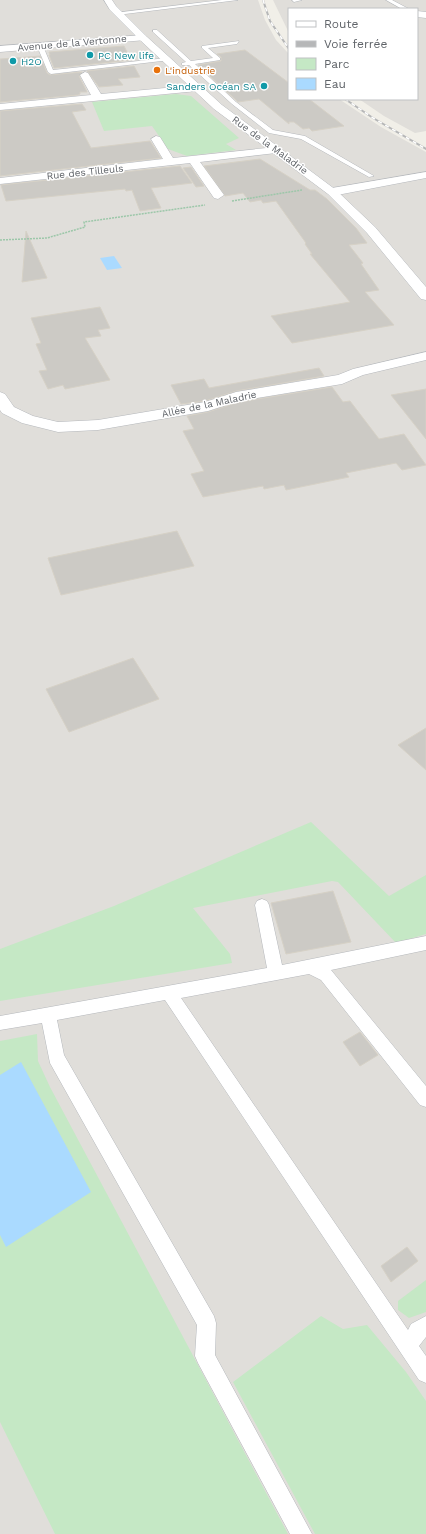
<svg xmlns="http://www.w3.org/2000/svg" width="426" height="1534" font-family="'Work Sans',sans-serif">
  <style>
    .industrial { fill: #e0deda }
    .green { fill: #c5e8c5 }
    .water { fill: #aadaff }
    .building { fill: #cccac5; stroke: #d6d1c6 }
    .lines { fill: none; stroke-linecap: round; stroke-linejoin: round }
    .service-casing { stroke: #b5b8bc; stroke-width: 1 }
    .minor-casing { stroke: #b5b8bc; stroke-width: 1 }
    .tertiary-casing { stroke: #b5b8bc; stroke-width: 1 }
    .path { stroke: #9cc7a9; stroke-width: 1.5; stroke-dasharray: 2 1; stroke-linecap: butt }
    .service { fill: #fff; fill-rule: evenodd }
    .minor { fill: #fff; fill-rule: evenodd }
    .tertiary { fill: #fff; fill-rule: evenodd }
    .rail-casing { stroke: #b6b7b8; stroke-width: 2 }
    .rail { stroke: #fff; stroke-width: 1.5; stroke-dasharray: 4; stroke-linecap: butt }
    .culture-dot { fill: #0f9aa8; stroke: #fff; stroke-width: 1.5 }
    .food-dot { fill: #e8710a; stroke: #fff; stroke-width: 1.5 }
    .labels { text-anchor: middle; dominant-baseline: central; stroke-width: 3; stroke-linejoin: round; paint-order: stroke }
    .far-street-label { font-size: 10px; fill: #5f6368; stroke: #fff }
    .far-culture-label { font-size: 10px; fill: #0d838f; stroke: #fff; text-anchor: start }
    .far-food-label { font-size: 10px; fill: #c56008; stroke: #fff; text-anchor: start }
  </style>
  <rect width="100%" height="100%" fill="#f1efe8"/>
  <!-- industrial -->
  <g class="industrial">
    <polygon points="0,0 258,0 265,20 276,40 289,54 289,99 339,99 381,127 426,152 426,1534 0,1534"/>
    <polygon points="273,0 426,0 426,131 415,133 384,116 359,99 417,99 417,9 289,9 289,33"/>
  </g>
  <!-- green -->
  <g class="green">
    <polygon points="176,94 191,96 239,138 226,144 236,150 187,156 168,149 152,126 104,131 92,102"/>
    <polygon points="311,822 389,896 426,875 426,934 396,943 338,882 332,881 193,908 230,954 232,963 0,1001 0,949 114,906"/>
    <polygon points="37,1034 38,1061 50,1087 288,1534 55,1534 0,1422 0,1041"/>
    <polygon points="426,1280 426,1312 409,1318 398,1310 398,1301"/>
    <polygon points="321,1316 343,1329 367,1325 406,1372 426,1401 426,1534 315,1534 233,1382"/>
  </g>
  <!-- water -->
  <g class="water">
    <polygon points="114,256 122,268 107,270 100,258"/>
    <polygon points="21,1062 91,1192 6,1247 0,1235 0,1075"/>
  </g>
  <!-- building -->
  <g class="building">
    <polygon points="124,46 131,60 54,68 49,55 50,55 49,52"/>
    <polygon points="245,50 289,83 289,99 309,99 344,126 312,131 309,128 303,129 294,122 289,122 289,124 259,99 238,102 198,65 221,61 221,57 217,54"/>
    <polygon points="40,56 47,73 50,75 82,72 79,76 87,92 80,92 80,94 78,95 0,102 0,59"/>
    <polygon points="134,66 140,77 118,79 123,85 99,87 87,71"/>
    <polygon points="82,104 86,110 72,112 91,148 150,141 161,158 0,176 0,111"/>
    <polygon points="260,159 310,190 315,190 327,199 356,228 367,243 349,245 363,263 361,264 379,290 365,292 394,325 292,343 271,316 350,302 310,254 312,254 305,244 306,243 276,201 263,203 261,200 250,202 243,193 225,196 204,166"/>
    <polygon points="180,166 192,183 151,188 161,208 140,211 132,190 126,191 125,189 6,201 1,185"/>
    <polygon points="191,167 204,186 196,187 183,168"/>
    <polygon points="26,231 47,278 22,282"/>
    <polygon points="100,307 110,328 98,330 101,336 85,338 110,380 65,389 63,385 48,389 39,371 47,370 36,344 41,343 31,318"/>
    <polygon points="319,368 324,376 236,391 205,401 181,404 171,385 204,379 209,388"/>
    <polygon points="332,387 343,402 350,401 379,439 404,434 426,465 402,470 396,463 346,473 349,477 286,490 284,485 264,489 263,486 203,497 191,474 204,471 183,431 194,429 187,416 208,412 239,402"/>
    <polygon points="426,389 426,439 391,395"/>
    <polygon points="177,531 194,566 61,595 48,558"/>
    <polygon points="133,658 159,699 69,732 46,689"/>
    <polygon points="426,728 426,770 398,745"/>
    <polygon points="333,891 351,942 286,954 271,903"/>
    <polygon points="360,1032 378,1055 360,1066 343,1042"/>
    <polygon points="407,1247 418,1261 391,1282 381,1266"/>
  </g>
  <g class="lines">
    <defs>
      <g id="service">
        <polygon points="222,0 238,0 117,15 114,13"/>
        <polygon points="292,0 302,0 294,2"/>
        <polygon points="386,0 392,0 409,9 402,9"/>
        <polygon points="153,30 157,30 191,61 213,58 202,48 202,46 239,41 237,44 208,48 220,58 220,60 195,64 236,102 273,130 305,136 374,176 369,177 301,139 269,133 232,104 189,65 182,65 182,63 186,62 153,32"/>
        <polygon points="40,44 43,46 53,70 167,58 170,60 51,74 48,72 37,46"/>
        <polygon points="262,899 267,901 269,905 282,965 426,936 426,950 331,970 426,1086 426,1107 420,1105 321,980 309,974 181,998 408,1330 411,1324 426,1316 426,1337 419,1346 426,1356 426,1383 419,1380 165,1000 57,1020 64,1055 214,1316 216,1323 215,1355 312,1534 290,1534 198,1363 195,1356 197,1325 50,1063 42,1023 0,1030 0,1016 267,968 255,905 257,901"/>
      </g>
      <g id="minor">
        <polygon points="417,11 426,12 426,18 417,17"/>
        <polygon points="143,35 146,36 146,40 0,52 0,46"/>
        <polygon points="85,72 88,73 101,94 197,85 202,88 197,91 0,110 0,104 91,95 80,75"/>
        <polygon points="156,136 160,137 173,158 276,147 282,150 276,153 200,162 224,195 218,199 214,198 190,163 0,184 0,178 163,159 151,139"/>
        <polygon points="426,172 426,178 332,196 326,192 332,188"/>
        <polygon points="426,352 426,360 363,375 342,384 239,401 208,411 98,430 58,432 22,423 2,413 0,410 0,392 5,394 14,407 33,416 58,422 98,420 205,402 236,392 338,375 353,369"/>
      </g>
      <polygon id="tertiary" points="104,0 112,0 116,6 146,36 222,105 336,190 375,227 426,287 426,300 421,299 367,233 328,194 214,109 140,40 110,10"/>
    </defs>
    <!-- service casing -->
    <use href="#service" class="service-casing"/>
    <!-- minor casing -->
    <use href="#minor" class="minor-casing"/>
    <!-- tertiary casing -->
    <use href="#tertiary" class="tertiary-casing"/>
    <!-- path -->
    <g class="path">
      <polyline points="232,201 302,190"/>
      <polyline points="0,240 47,238 85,227 84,222 205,205"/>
    </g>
    <!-- service -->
    <use href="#service" class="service"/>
    <!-- minor -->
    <use href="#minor" class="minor"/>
    <!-- tertiary -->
    <use href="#tertiary" class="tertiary"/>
    <defs>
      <g id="rail">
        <polyline points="263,0 270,21 289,49"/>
        <polyline points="345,99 373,118 426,149"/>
      </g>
    </defs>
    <!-- rail casing -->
    <use href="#rail" class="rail-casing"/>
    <!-- rail -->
    <use href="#rail" class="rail"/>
  </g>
  <!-- markers -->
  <g class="culture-dot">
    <circle cx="90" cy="55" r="4"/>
    <circle cx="13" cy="61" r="4"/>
    <circle cx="264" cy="86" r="4"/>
  </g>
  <circle class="food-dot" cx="157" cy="70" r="4"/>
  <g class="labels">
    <!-- far-street labels -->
    <g class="far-street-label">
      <text transform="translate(72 43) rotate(-5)">Avenue de la Vertonne</text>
      <text transform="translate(270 145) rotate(36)">Rue de la Maladrie</text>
      <text transform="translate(85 172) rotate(-6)">Rue des Tilleuls</text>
      <text transform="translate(209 404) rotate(-12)">Allée de la Maladrie</text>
    </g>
    <!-- far-culture labels -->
    <g class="far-culture-label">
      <text x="98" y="55">PC New life</text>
      <text x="21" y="61">H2O</text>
      <text x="256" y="86" text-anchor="end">Sanders Océan SA</text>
    </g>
    <!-- far-food labels -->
    <g class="far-food-label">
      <text x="165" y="70">L'industrie</text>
    </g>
  </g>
  <!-- legend -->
  <rect x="288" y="8" width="130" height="92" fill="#ffffff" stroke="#bfc1c3"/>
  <rect x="296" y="21" width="20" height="6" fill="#ffffff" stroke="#bfc1c3"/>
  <text x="324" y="28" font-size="12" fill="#5f6368">Route</text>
  <rect x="296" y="41" width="20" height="6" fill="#b6b7b8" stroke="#bfc1c3"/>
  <text x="324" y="48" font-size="12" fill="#5f6368">Voie ferrée</text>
  <rect x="296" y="58" width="20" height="12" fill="#c5e8c5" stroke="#bfc1c3"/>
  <text x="324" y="68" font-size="12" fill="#5f6368">Parc</text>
  <rect x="296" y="78" width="20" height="12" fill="#aadaff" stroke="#bfc1c3"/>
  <text x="324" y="88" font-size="12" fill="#5f6368">Eau</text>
</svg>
